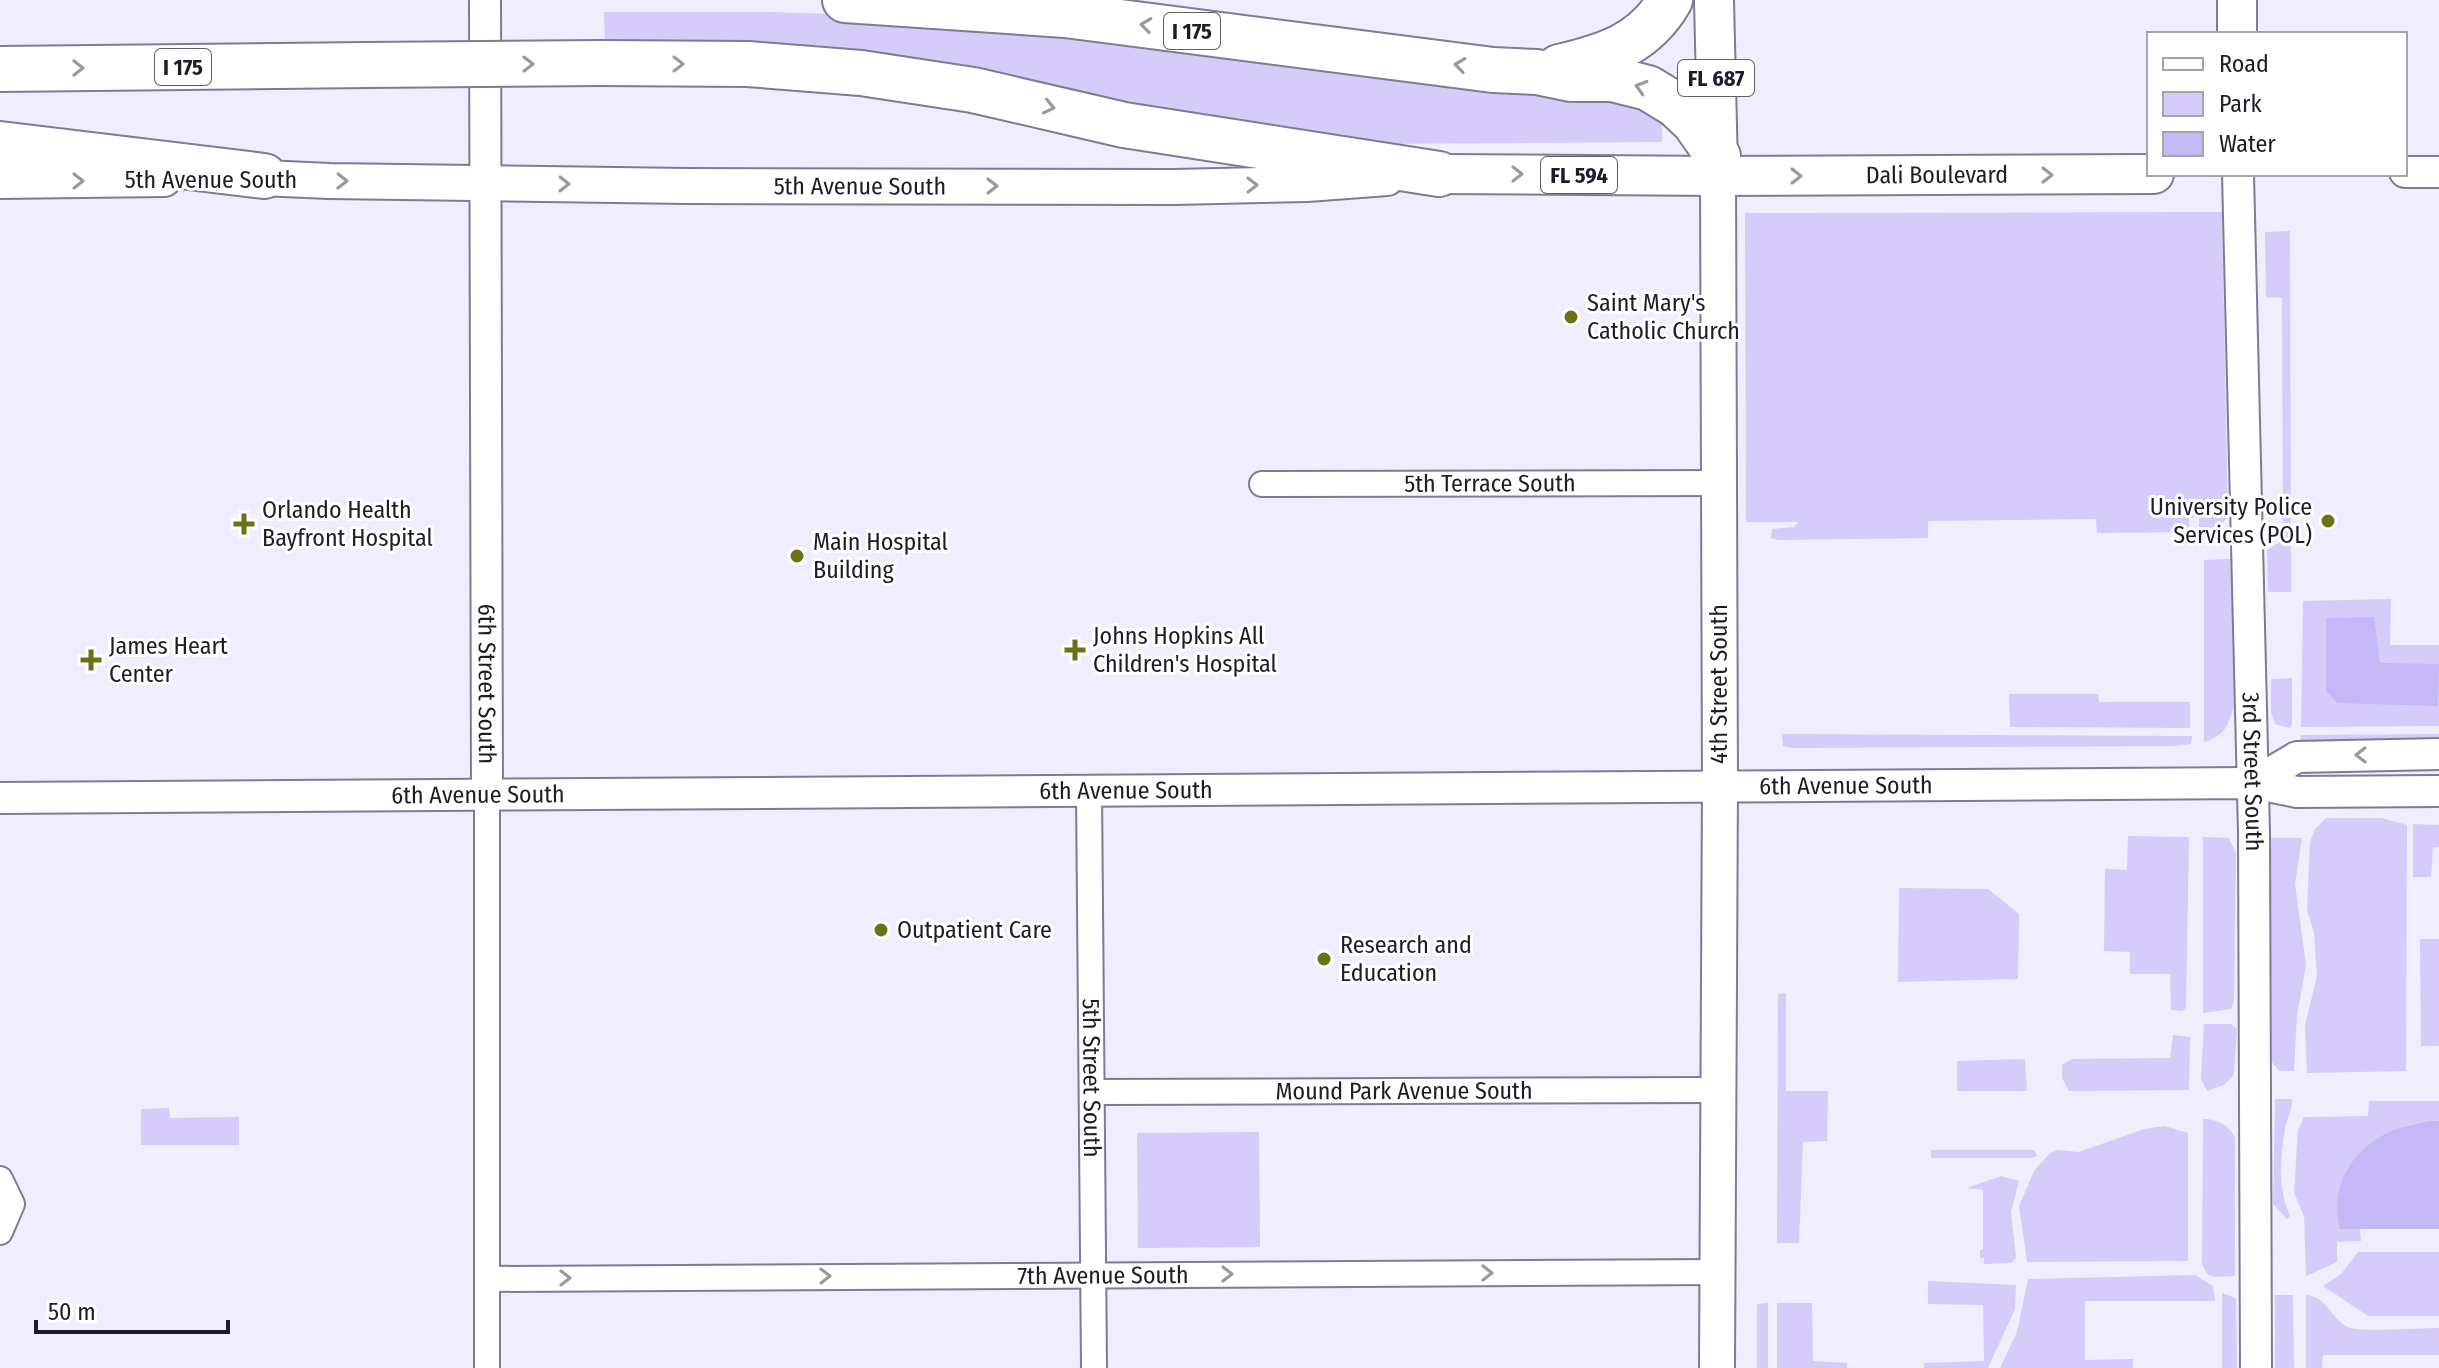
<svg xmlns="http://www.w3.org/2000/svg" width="2439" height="1368" font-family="'Fira Sans Condensed',sans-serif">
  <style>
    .green { fill: #d5ccfa }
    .water { fill: #c4b8f7 }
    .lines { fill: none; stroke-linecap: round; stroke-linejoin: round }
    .minor-casing { stroke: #7f7b94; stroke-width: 28 }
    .tertiary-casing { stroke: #7f7b94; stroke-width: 34 }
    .secondary-casing { stroke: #7f7b94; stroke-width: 38 }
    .primary-casing { stroke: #7f7b94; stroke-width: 42 }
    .motorway-casing { stroke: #7f7b94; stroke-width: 48 }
    .minor { stroke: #fff; stroke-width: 24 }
    .tertiary { stroke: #fff; stroke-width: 30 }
    .secondary { stroke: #fff; stroke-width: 34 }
    .primary { stroke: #fff; stroke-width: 38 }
    .motorway { stroke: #fff; stroke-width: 44 }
    .motorway-bridge-casing { stroke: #7f7b94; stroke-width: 48; stroke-linecap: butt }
    .motorway-bridge { stroke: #fff; stroke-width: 44 }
    .oneway { stroke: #9a999d }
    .poi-dot { fill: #6a7117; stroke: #fff; stroke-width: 3 }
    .labels { text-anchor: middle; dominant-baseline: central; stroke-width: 6; stroke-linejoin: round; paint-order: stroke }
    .shield { fill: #fff; stroke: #626067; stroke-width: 2 }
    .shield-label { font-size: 22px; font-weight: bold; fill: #1e1c26 }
    .street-label { font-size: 24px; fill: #1e1c26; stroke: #fff }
    .poi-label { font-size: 24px; fill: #1e1c26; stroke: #fff; text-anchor: start }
  </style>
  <rect width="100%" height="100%" fill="#f0edfe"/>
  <!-- green -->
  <g class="green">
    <polygon points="604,12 771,12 949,18 1621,102 1662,120 1662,142 1362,144 605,45"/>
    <polygon points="2222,212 2228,517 2216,530 2199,530 2199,517 2189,518 2189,532 2097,533 2096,519 1928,521 1928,538 1779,540 1771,538 1772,529 1794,527 1798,522 1746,522 1745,213"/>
    <polygon points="2290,231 2291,592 2268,592 2267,550 2283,540 2282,298 2266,297 2265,232"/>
    <path d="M 2234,559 L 2234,707 C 2227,727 2225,735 2204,742 L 2204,560 Z"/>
    <polygon points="2391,599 2390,645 2439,645 2439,726 2301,727 2303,601"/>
    <polygon points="2292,678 2292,725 2290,728 2275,724 2271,712 2271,679"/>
    <polygon points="2009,694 2098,694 2099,702 2190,702 2190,728 2010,727"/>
    <polygon points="1782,734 2192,736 2191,744 2174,746 1791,748 1783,746"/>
    <polygon points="2439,734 2439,744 2300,742 2301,735"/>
    <polygon points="2326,818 2382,818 2407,825 2406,1071 2307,1073 2305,1026 2317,976 2314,933 2307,910 2310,842 2315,829"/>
    <polygon points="2413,824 2439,825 2439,847 2433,847 2431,877 2413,877"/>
    <polygon points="2128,836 2189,837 2186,1004 2186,1008 2182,1011 2171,1010 2170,974 2130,974 2130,952 2104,951 2105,869 2127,870"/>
    <polygon points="2203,837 2229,838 2236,853 2234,1002 2231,1009 2203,1013"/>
    <polygon points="2270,838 2302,838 2295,884 2306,965 2297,1015 2294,1071 2279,1071 2272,1062"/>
    <polygon points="1899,888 1988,889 2019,914 2018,979 1898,982"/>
    <polygon points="2420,939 2439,939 2439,1046 2421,1046"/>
    <polygon points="1786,993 1786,1091 1828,1091 1827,1141 1803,1142 1799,1243 1777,1243 1778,994"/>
    <polygon points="2204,1024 2232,1024 2237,1029 2234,1075 2224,1085 2207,1091 2201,1079"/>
    <polygon points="2173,1035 2190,1037 2189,1090 2069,1091 2062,1078 2062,1065 2072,1059 2170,1058"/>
    <polygon points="2025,1059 2027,1091 1957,1091 1957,1061"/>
    <path d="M 2275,1099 L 2292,1099 C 2293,1109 2287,1118 2285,1129 C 2280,1158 2278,1190 2290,1216 L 2287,1219 L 2273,1204 Z"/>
    <polygon points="2369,1101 2439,1101 2439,1121 2428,1121 2340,1228 2360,1229 2361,1241 2337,1242 2337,1262 2306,1276 2304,1216 2294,1193 2298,1130 2304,1117 2368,1116"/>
    <polygon points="169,1108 170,1118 239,1117 239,1145 141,1145 141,1109"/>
    <path d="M 2203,1119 C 2218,1119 2228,1125 2235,1137 L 2235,1276 L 2214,1277 L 2207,1274 L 2202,1264 Z"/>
    <polygon points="2165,1126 2188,1133 2188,1261 2027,1262 2019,1206 2034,1171 2050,1153 2057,1150 2079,1152 2144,1129"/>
    <polygon points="1259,1132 1260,1247 1138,1248 1137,1133"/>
    <polygon points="2034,1150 2037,1156 2031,1158 1931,1158 1931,1150"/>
    <polygon points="2001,1176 2019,1181 2011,1212 2016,1258 2011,1263 1984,1264 1984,1258 1980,1258 1980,1250 1983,1249 1983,1190 1967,1188"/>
    <polygon points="2358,1252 2439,1252 2439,1316 2368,1316 2323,1286 2341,1274"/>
    <polygon points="2195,1275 2213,1286 2215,1301 2085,1301 2085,1360 2133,1359 2133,1368 2000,1368 2017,1332 2028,1279"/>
    <polygon points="1928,1281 2016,1285 2015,1309 1988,1368 1924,1368 1924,1363 1984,1361 1983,1305 1928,1304"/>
    <polygon points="2222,1293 2236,1298 2237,1368 2222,1368"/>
    <polygon points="2275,1295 2293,1295 2294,1368 2275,1368"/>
    <path d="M 2306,1295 C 2328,1296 2331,1321 2350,1328 C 2364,1332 2421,1328 2439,1328 L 2439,1355 L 2323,1355 L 2322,1368 L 2306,1368 Z"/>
    <polygon points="1768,1303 1768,1368 1757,1368 1757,1304"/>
    <polygon points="1777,1303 1812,1303 1813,1361 1847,1363 1847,1368 1777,1368"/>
  </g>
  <!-- water -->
  <g class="water">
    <polygon points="2374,617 2380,663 2439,664 2438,706 2337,703 2326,690 2326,618"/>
    <path d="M 2428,1121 L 2439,1121 L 2439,1229 L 2340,1229 C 2330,1187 2349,1154 2385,1134 C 2398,1127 2415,1125 2428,1121 Z"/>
  </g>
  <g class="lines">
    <defs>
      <g id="minor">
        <path id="s1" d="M 1262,484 L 1718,483"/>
        <path id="s2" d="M 1089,790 L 1094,1368"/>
        <polyline points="487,794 487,1368"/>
        <path id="s3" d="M 1092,1092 L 1717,1090"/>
        <polyline points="0,1179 12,1204 0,1232"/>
        <path id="s4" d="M 487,1279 L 1717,1272"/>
      </g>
      <g id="tertiary">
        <path id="s5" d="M 485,0 L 487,794"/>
        <polyline points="2405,172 2439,172"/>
        <path id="s6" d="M 2238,174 L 2254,833 L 2256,1368"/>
        <polyline points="2253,783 2297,757 2439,754"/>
        <path id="s7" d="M 0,798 L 2253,783 L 2297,792 L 2439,791"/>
      </g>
      <g id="secondary">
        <path id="s8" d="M 240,177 L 329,181 L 687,186 L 1174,187 L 1307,184 L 1387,178"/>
        <polyline points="0,181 164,179"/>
        <polyline points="1717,1368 1720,785 1718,176"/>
      </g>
      <g id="primary">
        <polyline points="1714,0 1718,169"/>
        <polyline points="2237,0 2237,34"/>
        <path id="s9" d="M 1439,174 L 1718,176 L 2154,174"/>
      </g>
      <g id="motorway">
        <polyline points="845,0 1065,15 1493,70 1537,72 1571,79 1612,79 1648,88 1676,105 1694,122 1718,156"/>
        <polyline points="600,63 748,64 861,73 973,90 1124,125 1439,174"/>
        <path d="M 1559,67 C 1606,56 1645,44 1670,0"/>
        <polyline points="0,69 366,65"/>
        <polyline points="0,144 264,176"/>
      </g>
    </defs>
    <!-- minor casing -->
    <use href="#minor" class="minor-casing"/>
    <!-- tertiary casing -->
    <use href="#tertiary" class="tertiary-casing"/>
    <!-- secondary casing -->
    <use href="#secondary" class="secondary-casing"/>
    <!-- primary casing -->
    <use href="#primary" class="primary-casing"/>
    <!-- motorway casing -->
    <use href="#motorway" class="motorway-casing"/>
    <!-- minor -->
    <use href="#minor" class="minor"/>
    <!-- tertiary -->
    <use href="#tertiary" class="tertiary"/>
    <!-- secondary -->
    <use href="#secondary" class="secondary"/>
    <!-- primary -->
    <use href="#primary" class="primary"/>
    <!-- motorway -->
    <use href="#motorway" class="motorway"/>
    <defs>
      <polyline id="motorway-bridge" points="366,65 600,63"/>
    </defs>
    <!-- motorway-bridge casing -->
    <use href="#motorway-bridge" class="motorway-bridge-casing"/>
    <!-- motorway-bridge -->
    <use href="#motorway-bridge" class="motorway-bridge"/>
  </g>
  <!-- one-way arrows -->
  <defs><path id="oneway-chevron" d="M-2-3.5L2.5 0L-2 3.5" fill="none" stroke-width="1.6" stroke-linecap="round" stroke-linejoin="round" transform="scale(2)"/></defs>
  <g class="oneway">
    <use href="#oneway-chevron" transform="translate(1146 25) rotate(-173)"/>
    <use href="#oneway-chevron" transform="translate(528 64) rotate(-1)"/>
    <use href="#oneway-chevron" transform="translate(678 64)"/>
    <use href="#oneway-chevron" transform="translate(1460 65) rotate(-172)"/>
    <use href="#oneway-chevron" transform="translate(78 68)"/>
    <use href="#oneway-chevron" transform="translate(1641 87) rotate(-163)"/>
    <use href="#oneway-chevron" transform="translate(1049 107) rotate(13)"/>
    <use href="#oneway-chevron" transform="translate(1517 174)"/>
    <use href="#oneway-chevron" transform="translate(2047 175)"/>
    <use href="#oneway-chevron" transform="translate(1796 176)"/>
    <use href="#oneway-chevron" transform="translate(78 181)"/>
    <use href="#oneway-chevron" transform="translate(342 181) rotate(1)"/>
    <use href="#oneway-chevron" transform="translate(564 184) rotate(1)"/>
    <use href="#oneway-chevron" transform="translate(1252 185) rotate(-1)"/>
    <use href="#oneway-chevron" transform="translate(992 186)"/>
    <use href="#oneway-chevron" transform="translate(2361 755) rotate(179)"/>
    <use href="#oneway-chevron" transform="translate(1487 1273)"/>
    <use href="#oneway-chevron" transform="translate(1227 1274)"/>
    <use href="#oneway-chevron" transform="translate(825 1276) rotate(-1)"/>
    <use href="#oneway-chevron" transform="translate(565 1278)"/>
  </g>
  <!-- markers -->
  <g class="poi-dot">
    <circle cx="1571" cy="317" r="8"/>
    <circle cx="2328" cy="521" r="8"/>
    <path d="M240 512h8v8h8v8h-8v8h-8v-8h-8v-8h8z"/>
    <circle cx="797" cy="556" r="8"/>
    <path d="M1071 638h8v8h8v8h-8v8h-8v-8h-8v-8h8z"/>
    <path d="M87 648h8v8h8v8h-8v8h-8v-8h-8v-8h8z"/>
    <circle cx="881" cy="930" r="8"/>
    <circle cx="1324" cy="959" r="8"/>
  </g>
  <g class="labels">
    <!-- shield labels -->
    <g class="shield">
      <rect x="1164" y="13" width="56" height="36" rx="6"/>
      <rect x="155" y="49" width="56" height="36" rx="6"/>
      <rect x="1678" y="60" width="76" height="36" rx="6"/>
      <rect x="1541" y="157" width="76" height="36" rx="6"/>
    </g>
    <g class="shield-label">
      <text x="1192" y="31">I 175</text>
      <text x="183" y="67">I 175</text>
      <text x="1716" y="78">FL 687</text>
      <text x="1579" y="175">FL 594</text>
    </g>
    <!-- street labels -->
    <g class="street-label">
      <text stroke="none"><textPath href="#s9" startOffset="498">Dali Boulevard</textPath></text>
      <text x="211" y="180">5th Avenue South</text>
      <text stroke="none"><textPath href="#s8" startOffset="620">5th Avenue South</textPath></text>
      <text stroke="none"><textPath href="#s1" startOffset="228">5th Terrace South</textPath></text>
      <text stroke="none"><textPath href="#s5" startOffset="684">6th Street South</textPath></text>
      <text transform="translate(1719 684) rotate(-90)">4th Street South</text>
      <text stroke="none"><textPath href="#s6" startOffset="598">3rd Street South</textPath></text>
      <text stroke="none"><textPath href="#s7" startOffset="1846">6th Avenue South</textPath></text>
      <text stroke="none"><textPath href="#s7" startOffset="1126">6th Avenue South</textPath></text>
      <text stroke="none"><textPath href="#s7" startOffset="478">6th Avenue South</textPath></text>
      <text stroke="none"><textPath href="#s2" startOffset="288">5th Street South</textPath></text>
      <text stroke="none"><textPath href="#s3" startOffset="312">Mound Park Avenue South</textPath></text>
      <text stroke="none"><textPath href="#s4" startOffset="616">7th Avenue South</textPath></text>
    </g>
    <!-- poi labels -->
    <g class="poi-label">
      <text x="1587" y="303">Saint Mary's<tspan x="1587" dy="28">Catholic Church</tspan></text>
      <text x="2312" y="507" text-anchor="end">University Police<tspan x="2312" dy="28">Services (POL)</tspan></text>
      <text x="262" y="510">Orlando Health<tspan x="262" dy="28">Bayfront Hospital</tspan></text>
      <text x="813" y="542">Main Hospital<tspan x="813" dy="28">Building</tspan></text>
      <text x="1093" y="636">Johns Hopkins All<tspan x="1093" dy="28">Children's Hospital</tspan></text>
      <text x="109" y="646">James Heart<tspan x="109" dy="28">Center</tspan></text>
      <text x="897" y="930">Outpatient Care</text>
      <text x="1340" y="945">Research and<tspan x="1340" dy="28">Education</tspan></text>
    </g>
  </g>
  <!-- legend -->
  <rect x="2147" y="32" width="260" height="144" fill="#ffffff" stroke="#a5a4a8" stroke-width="2"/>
  <rect x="2163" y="58" width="40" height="12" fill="#ffffff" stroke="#a5a4a8" stroke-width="2"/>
  <text x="2219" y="72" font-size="24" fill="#1e1c26">Road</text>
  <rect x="2163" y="92" width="40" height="24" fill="#d5ccfa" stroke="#a5a4a8" stroke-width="2"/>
  <text x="2219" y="112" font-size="24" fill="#1e1c26">Park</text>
  <rect x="2163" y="132" width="40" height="24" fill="#c4b8f7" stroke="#a5a4a8" stroke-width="2"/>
  <text x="2219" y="152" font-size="24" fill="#1e1c26">Water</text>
  <!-- scale -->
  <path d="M36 1320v12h192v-12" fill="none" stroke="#1e1c26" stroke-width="4"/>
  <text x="48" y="1320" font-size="24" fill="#1e1c26" stroke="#ffffff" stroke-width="6" paint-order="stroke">50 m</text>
</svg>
